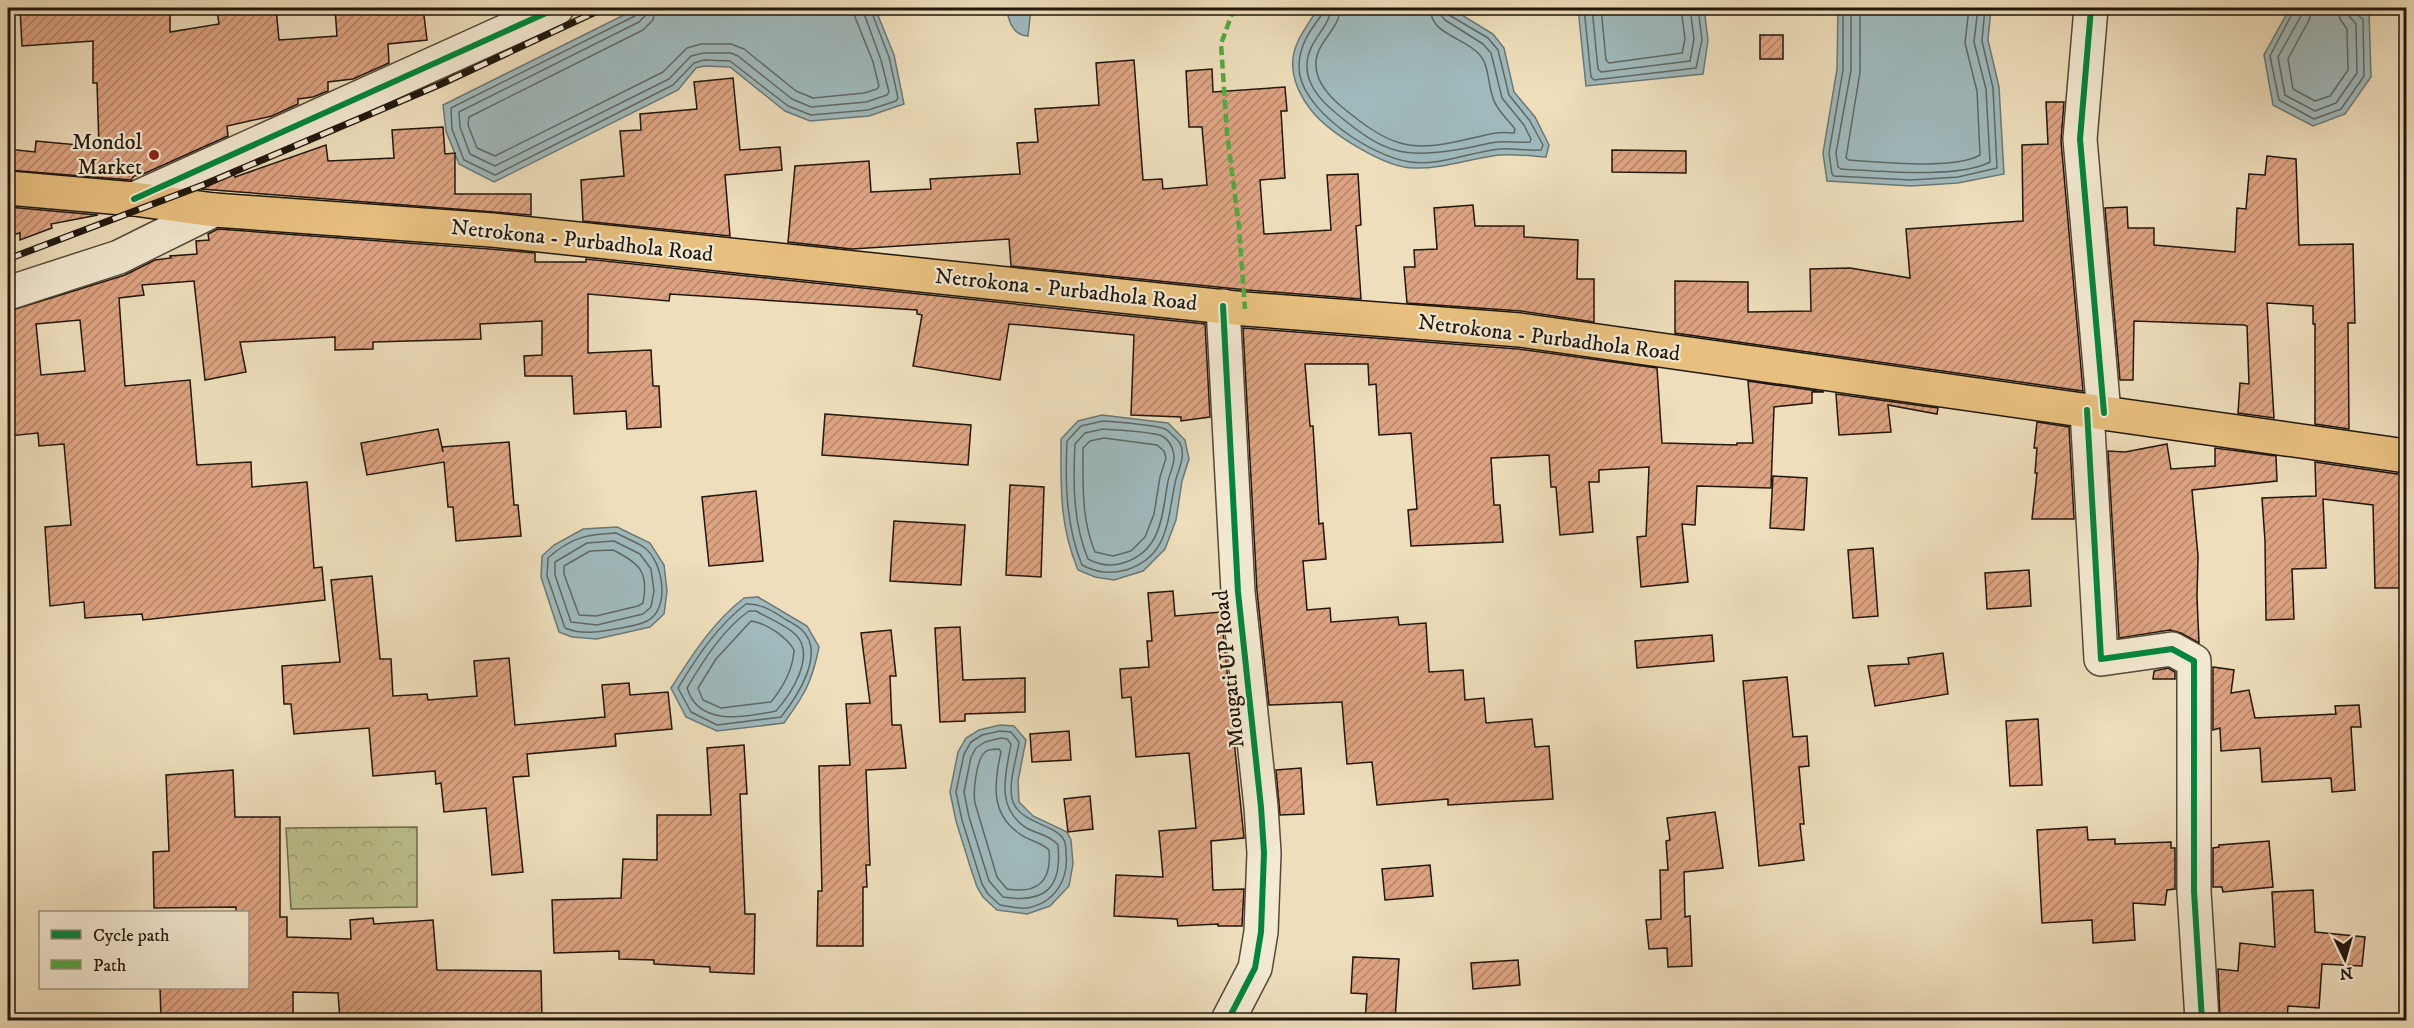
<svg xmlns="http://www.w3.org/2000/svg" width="2414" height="1028" font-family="'IM FELL DW Pica',serif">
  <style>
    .park { fill: url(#park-crowns); stroke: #6e6c4c; stroke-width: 1.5 }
    .water { fill: #9fb9bc; stroke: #6c7876; stroke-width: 1.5 }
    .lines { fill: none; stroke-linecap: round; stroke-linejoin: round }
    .shore { stroke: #606864; stroke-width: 1.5 }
    .building { fill: url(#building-hatch); stroke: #20170c; stroke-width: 1.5; fill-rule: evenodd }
    .minor-casing { stroke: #544938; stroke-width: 36 }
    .major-casing { stroke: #20170c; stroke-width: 36 }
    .minor { stroke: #f4ead3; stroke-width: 33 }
    .major { stroke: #e7bf7e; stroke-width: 33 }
    .rail-casing { stroke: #20170c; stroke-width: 7 }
    .rail { stroke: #f4ead3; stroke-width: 4.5; stroke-dasharray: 14; stroke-linecap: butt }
    .quiet { stroke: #52a941; stroke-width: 4.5; stroke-dasharray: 9 4.5; stroke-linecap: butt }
    .cycleway-casing { stroke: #f4ead3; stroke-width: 10 }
    .cycleway { stroke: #00873e; stroke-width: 6 }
    .poi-dot { fill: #8f2418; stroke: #f4ead3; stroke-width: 2 }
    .labels { text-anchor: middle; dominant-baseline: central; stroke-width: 4.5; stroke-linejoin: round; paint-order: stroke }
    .poi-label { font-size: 22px; fill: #20170c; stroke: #f4ead3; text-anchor: end }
    .street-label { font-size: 22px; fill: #20170c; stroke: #f4ead3 }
  </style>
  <defs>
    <pattern id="park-crowns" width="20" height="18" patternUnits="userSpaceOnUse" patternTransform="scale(1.5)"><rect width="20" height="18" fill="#bcc08d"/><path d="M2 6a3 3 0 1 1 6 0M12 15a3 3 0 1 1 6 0" fill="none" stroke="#a1a478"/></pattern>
    <pattern id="building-hatch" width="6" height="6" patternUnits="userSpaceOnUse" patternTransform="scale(1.5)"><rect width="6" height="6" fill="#dea382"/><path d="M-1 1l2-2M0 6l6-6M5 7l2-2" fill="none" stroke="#b48469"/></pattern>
  </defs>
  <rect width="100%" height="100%" fill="#eedebb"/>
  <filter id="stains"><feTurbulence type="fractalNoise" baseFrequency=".00333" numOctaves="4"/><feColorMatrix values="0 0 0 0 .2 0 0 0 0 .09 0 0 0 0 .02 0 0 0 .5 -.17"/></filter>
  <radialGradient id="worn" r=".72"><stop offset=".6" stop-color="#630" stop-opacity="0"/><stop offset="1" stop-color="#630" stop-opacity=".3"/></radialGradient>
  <!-- park -->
  <polygon class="park" points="417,827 417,907 291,909 286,828"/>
  <!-- water -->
  <g class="water">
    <polygon points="638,8 875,8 894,55 904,104 869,116 810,121 785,111 730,67 704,66 696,68 678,90 494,182 459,164 446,131 443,105"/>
    <path d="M 1006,8 L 1031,8 L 1028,36 C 1012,35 1009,21 1006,8 Z"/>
    <path d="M 1321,8 L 1448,8 L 1457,12 L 1493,34 L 1504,48 L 1514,92 L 1535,117 L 1549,145 L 1546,157 C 1531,156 1515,154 1500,155 C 1471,158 1443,169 1414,168 C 1385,168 1329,133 1311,110 C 1302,99 1294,83 1293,69 C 1290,46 1306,28 1317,10 Z"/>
    <polygon points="1578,8 1704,8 1708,40 1703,74 1586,86"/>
    <polygon points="1838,8 1991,8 1988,40 1999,87 2004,174 1958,183 1911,186 1827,181 1823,153 1837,69"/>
    <polygon points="2290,8 2349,8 2369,12 2371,77 2345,114 2313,126 2273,105 2264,55"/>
    <path d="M 1102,415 L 1168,423 L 1185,440 L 1189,459 L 1182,481 L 1176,520 L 1165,549 L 1143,571 L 1114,580 L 1095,577 L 1078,570 C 1059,524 1061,487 1061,439 L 1078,421 Z"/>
    <polygon points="617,527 650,543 664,565 667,591 664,614 650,627 597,639 572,637 559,632 541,577 542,556 554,545 583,529"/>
    <path d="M 758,597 L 807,626 L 819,647 C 812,682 805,694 784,723 L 717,731 L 686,717 L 671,688 C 692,655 713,622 744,598 Z"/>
    <polygon points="1000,725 1014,726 1026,740 1018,781 1019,802 1033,816 1067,832 1071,840 1073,864 1069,886 1050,906 1027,914 997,910 983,897 977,887 970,866 956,821 950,792 958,752 966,738 979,730"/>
  </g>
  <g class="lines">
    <!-- shore -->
    <g class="shore">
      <polyline points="639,8 635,16 451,108 452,129 464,160 495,175 673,85 694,63 704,60 730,61 788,106 811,115 868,110 896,101 898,98 889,57 870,8"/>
      <polyline points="646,8 645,16 639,22 459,112 460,127 470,154 495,166 669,79 691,56 704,53 731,53 738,56 792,99 811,107 866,102 887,95 889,92 881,60 862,8"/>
      <polyline points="655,8 653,20 643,30 469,117 468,125 477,148 495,156 663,72 687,48 701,44 731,44 744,49 796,91 813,98 864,93 877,89 879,86 873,62 855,17 853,8"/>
      <path d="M 1324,8 L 1323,13 C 1311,29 1299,45 1299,66 C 1298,109 1372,157 1410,162 C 1440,166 1470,152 1500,149 C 1513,148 1527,151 1541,150 L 1543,145 L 1530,121 L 1509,95 L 1498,50 L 1488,38 L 1449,15 L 1447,8"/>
      <path d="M 1331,8 C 1330,28 1307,41 1307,65 C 1306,85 1322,102 1337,114 C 1386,155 1404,159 1467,148 C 1477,146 1488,143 1498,142 C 1509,141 1520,143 1530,142 L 1531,139 L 1524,125 L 1502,98 L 1491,53 L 1483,44 L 1445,20 L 1440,14 L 1439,8"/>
      <path d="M 1340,8 C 1340,30 1315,42 1316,65 C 1316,83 1330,97 1342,107 C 1359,121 1379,137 1400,143 C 1431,152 1466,138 1496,133 C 1502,132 1508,133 1514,133 L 1515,129 C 1508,119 1496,110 1493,98 C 1488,85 1489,64 1479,54 C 1464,37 1431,35 1430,8"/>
      <polyline points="1584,8 1591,77 1594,80 1696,68 1702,40 1698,8"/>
      <polyline points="1592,8 1598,69 1601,72 1690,61 1694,39 1690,8"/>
      <polyline points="1601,8 1606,60 1609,63 1682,53 1685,39 1681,8"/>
      <polyline points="1843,8 1843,70 1829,153 1832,174 1834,176 1911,180 1958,177 1997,168 1993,88 1982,41 1985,8"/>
      <path d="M 1851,8 L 1851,70 L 1836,153 L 1838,167 L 1841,169 C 1878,171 1958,179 1990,162 L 1986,89 L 1974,42 L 1978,8"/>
      <path d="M 1860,8 L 1860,72 L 1846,158 L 1849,160 C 1880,162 1955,170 1980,155 L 1977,91 L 1965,43 L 1969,8"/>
      <polyline points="2295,8 2270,56 2279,100 2314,119 2341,109 2364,76 2363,19 2356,14 2354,8"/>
      <polyline points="2303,8 2301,16 2278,57 2285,95 2315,111 2336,103 2357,73 2356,24 2349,16 2347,8"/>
      <polyline points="2312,8 2309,20 2288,59 2293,89 2315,101 2330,96 2348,70 2347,29 2340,19 2338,8"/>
      <path d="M 1103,421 C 1115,422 1159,425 1167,430 C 1170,433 1178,440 1180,443 C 1186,455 1179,468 1176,479 C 1167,516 1171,556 1126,570 C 1110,574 1097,573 1082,565 C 1066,526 1065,483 1067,441 L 1081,426 Z"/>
      <path d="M 1103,429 C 1115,430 1153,432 1162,436 C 1169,440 1173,448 1174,455 C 1175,463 1170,473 1168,481 C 1162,515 1162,551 1123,563 C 1110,567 1099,565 1088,559 C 1073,523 1073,483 1075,444 L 1085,433 Z"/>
      <path d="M 1104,438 L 1157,445 L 1164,451 L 1166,458 L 1160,477 L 1154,514 L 1145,537 L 1131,551 L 1113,556 L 1095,552 C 1081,519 1083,482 1083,448 L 1090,441 Z"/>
      <path d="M 616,533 C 625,538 637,542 645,548 C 663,562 671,609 647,621 C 638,626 625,627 615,629 C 598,632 582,635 565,628 L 547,576 L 548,558 C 570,538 587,534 616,533 Z"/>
      <polygon points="614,541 640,554 651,569 654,591 651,607 643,614 597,625 571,622 555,575 555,562 587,543"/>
      <path d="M 613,550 C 639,563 649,571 643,603 L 638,606 L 596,616 L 579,615 L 564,574 L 564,566 L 590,551 Z"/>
      <path d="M 746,604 C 760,603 773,611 785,619 C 790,622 796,625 801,629 C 827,652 797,697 781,717 L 717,725 L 691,712 L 678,688 C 696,658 718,625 746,604 Z"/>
      <path d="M 749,611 L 756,611 C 768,618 786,625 796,635 C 816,656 791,694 776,711 C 744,717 699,727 687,688 C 703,661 723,629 749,611 Z"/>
      <path d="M 751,621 C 766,623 787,637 794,650 C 793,670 784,686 771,702 L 721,708 L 703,700 L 698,688 L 716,659 Z"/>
      <path d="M 1000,731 L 1011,732 L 1019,742 C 1017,758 1005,791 1015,806 C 1026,824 1056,825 1064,840 C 1066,844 1066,849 1066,853 C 1069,879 1055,903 1027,908 C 1019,909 1008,906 1000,905 L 988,894 L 982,884 L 962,820 L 956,792 L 964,754 L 971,742 L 982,735 Z"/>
      <path d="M 1001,738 L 1007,739 L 1011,744 C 1006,774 995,806 1025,827 C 1036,834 1050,835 1058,845 C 1062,887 1046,904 1003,897 L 989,881 L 969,817 L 964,792 L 971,757 L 976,748 L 985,742 Z"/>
      <path d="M 999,749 L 1001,752 C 994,783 990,814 1020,834 C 1029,841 1041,842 1049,850 C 1052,881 1038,894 1007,889 L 997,877 L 975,803 C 973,792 976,760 985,752 C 989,749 995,749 999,749 Z"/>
    </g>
  </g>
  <!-- building -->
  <g class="building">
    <polygon points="20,8 170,8 170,32 219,24 217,11 223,11 223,8 276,8 279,40 337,36 335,8 423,8 427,40 388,44 389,63 353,79 328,82 328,91 313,97 298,99 298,104 272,116 227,126 228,136 141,175 134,176 131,180 8,170 8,149 35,152 36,141 99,147 97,83 93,83 93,41 22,46"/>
    <rect x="1760" y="35" width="23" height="24"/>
    <polygon points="1134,60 1143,180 1162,179 1163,189 1207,185 1202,127 1189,127 1186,71 1212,69 1213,92 1285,87 1287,111 1281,111 1285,178 1260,180 1264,234 1331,230 1327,175 1358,174 1361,225 1356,226 1361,299 1247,290 1011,266 1009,239 852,249 788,242 795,166 869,161 871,192 931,189 930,179 1020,174 1017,143 1038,142 1035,109 1099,105 1096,63"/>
    <polygon points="733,78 740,150 780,147 782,170 725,175 730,236 583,221 581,180 624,176 620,131 641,130 640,114 697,109 694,82"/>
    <polygon points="2046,102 2064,102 2061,141 2083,391 1675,333 1675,281 1748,282 1748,312 1811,311 1810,269 1850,268 1910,278 1906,229 2023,221 2022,145 2048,144"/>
    <polygon points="443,127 445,154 455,153 455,194 531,194 531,215 201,189 234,174 235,177 326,145 328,161 394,158 392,130"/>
    <polygon points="1612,150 1686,151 1686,173 1612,172"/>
    <polygon points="2267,156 2296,159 2299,245 2353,244 2355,323 2348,323 2349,429 2315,424 2315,324 2313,324 2313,306 2267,303 2274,418 2238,413 2240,383 2249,384 2247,326 2244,325 2134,321 2133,380 2120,380 2105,208 2127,207 2128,228 2154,228 2154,245 2235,252 2237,208 2246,209 2249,174 2265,175"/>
    <polygon points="1473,205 1475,226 1524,226 1524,237 1578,240 1577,279 1594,279 1594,322 1521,311 1407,303 1404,267 1415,267 1414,250 1437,249 1434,208"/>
    <polygon points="8,207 98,215 51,224 52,228 20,240 20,233 8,236"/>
    <path d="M 218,229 L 490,249 L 535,253 L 535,262 L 586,262 L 586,259 L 1205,324 L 1210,417 L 1181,421 L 1181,417 L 1131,415 L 1134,335 L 1009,324 L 1000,380 L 913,366 L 922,315 L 917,314 L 917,310 L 670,294 L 669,301 L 588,294 L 588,353 L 651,350 L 653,386 L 659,386 L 661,427 L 627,429 L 626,411 L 574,414 L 572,376 L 525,376 L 524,356 L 542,355 L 542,321 L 480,324 L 481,339 L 373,342 L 373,349 L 335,350 L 335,337 L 240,342 L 246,372 L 205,380 L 194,281 L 142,285 L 144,295 L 119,298 L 125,386 L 190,380 L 197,465 L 251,462 L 252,487 L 307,482 L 314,568 L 322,567 L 325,600 L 143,620 L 142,614 L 85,618 L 84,602 L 50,606 L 45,527 L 71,525 L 64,444 L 39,446 L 38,433 L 8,436 L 8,336 L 11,335 L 9,311 L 125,275 L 155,260 L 171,258 L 170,256 L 197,254 L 196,241 L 209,240 L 208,234 ZM 80,320 L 85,371 L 41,375 L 36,324 Z"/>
    <polygon points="1243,328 1518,349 1657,368 1662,443 1737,445 1737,443 1753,443 1748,381 1824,392 1812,392 1812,403 1774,407 1771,488 1697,486 1695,525 1682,524 1688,582 1641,587 1637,537 1646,536 1649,467 1599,470 1599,482 1589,482 1593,532 1560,535 1556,487 1551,487 1549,455 1491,458 1494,505 1500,505 1503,542 1411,546 1408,510 1417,509 1411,433 1379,435 1376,384 1369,385 1368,364 1305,364 1310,426 1313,426 1319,524 1323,523 1326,559 1303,561 1307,610 1330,608 1331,622 1398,617 1399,625 1426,623 1429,672 1463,670 1465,700 1484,698 1486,723 1532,719 1535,747 1549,746 1553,799 1448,805 1448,799 1377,805 1372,762 1347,764 1342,702 1269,705 1257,591"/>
    <polygon points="1836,394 1938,408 1937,414 1888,405 1891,432 1839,435"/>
    <polygon points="825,414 971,425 968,465 822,455"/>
    <polygon points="2037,422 2069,427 2074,519 2032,519 2037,473 2035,473 2037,448 2034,448"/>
    <polygon points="438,429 443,452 442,447 509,442 514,505 518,505 521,536 456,541 453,507 448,507 444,462 367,475 361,443"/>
    <polygon points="2167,444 2171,469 2215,466 2215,448 2276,456 2277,481 2192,490 2198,556 2197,597 2199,643 2181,633 2170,630 2119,638 2108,451 2125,452"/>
    <polygon points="2315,462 2404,475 2402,499 2406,498 2406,588 2375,588 2373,505 2323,499 2326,568 2292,569 2294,619 2266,620 2265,541 2262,498 2316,496"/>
    <polygon points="1773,476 1807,478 1804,530 1770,528"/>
    <polygon points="1010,485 1044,487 1041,577 1006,575"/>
    <polygon points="756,491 763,561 709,566 702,497"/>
    <polygon points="894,521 965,525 961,585 890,581"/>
    <polygon points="1873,548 1878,616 1853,618 1848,550"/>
    <polygon points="2029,570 2031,606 1987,609 1985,573"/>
    <polygon points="372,576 380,659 391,659 393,696 427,694 428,700 477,696 474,661 509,658 515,725 605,717 602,685 629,683 630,695 668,692 672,729 615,734 616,746 527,754 529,776 513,777 523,872 492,875 486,808 444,812 441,783 436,784 435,771 373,776 369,728 294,734 291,704 284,704 282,666 340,662 331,580"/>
    <polygon points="1173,591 1175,616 1221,612 1244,838 1211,841 1213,890 1244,889 1242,926 1218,926 1218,924 1178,926 1177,919 1114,916 1116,875 1163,877 1159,831 1196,828 1189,753 1136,757 1131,697 1122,698 1120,669 1149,667 1147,641 1152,641 1148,593"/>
    <polygon points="960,627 963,680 1025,678 1025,712 965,714 965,721 940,722 935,628"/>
    <polygon points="891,630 896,676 890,676 892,725 901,725 906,768 866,770 870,865 866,865 867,887 863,887 863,946 817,946 818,891 822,891 819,766 850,765 846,704 870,703 861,633"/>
    <polygon points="1712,635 1714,661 1637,668 1635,641"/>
    <polygon points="1943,653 1948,694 1875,706 1868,666 1909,664 1908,658"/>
    <polygon points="2213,667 2234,670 2231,693 2249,690 2255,718 2336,714 2335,706 2359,705 2361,727 2351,727 2355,790 2332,792 2331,778 2262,782 2260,748 2221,751 2220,728 2213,730"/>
    <polygon points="2168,668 2175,672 2175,679 2153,679 2154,671"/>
    <polygon points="1787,677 1793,737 1807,736 1809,766 1799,767 1804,824 1800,824 1804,860 1759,866 1743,681"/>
    <polygon points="2038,719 2042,785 2010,786 2006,721"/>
    <polygon points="1069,731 1071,760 1032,762 1030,734"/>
    <polygon points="744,745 747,794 740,794 745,914 755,914 754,974 710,972 710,967 654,964 654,960 619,959 619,951 554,953 552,900 621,898 623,859 657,860 657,815 711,815 707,748"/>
    <polygon points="1301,768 1304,814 1280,815 1276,770"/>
    <polygon points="233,770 235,817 280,817 280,917 287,917 287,937 351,939 350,920 373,918 374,924 433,920 437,970 541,971 542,1020 463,1020 463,1018 340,1020 338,993 293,992 293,1020 161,1020 160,987 248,987 248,912 236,912 236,907 154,908 153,852 169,851 166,775"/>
    <polygon points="1090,796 1093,829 1068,832 1064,799"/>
    <polygon points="1715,812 1723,868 1684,872 1685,917 1690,916 1692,966 1668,967 1667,948 1649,949 1646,920 1661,919 1660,870 1668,870 1666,841 1670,840 1667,818"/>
    <polygon points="2087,827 2088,840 2115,839 2115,844 2171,842 2171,848 2175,848 2175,889 2167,890 2165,905 2133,903 2135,940 2093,943 2092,920 2042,923 2037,830"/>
    <polygon points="2269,841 2273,887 2223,892 2222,887 2213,887 2213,848 2219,847 2219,845"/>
    <polygon points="1430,865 1433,896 1385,900 1382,869"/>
    <polygon points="2313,890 2315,932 2365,937 2362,966 2322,964 2319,1008 2288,1006 2287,1020 2243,1016 2243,1020 2220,1020 2218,969 2238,971 2240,943 2275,947 2272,892"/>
    <polygon points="1353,957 1399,959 1395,1020 1365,1020 1367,994 1351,993"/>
    <polygon points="1518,960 1520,985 1473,989 1471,963"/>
  </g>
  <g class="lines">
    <defs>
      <g id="minor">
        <polyline points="2091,8 2080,139 2104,413"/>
        <polyline points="134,199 557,8"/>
        <polyline points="8,293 119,257 214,210"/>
        <polyline points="1223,306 1238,592 1261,807 1264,853 1261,932 1255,968 1228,1020"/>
        <polyline points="2087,410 2101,659 2172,649 2194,661 2194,891 2202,1020"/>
      </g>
      <polyline id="major" points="8,188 134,199 214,210 492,230 1245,309 1520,330 2406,456"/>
    </defs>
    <!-- minor casing -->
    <use href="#minor" class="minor-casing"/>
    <!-- major casing -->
    <use href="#major" class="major-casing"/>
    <!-- minor -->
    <use href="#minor" class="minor"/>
    <!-- major -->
    <use href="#major" class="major"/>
    <defs>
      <polyline id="rail" points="8,259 203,185 441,84 604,8"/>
    </defs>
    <!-- rail casing -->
    <use href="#rail" class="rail-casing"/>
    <!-- rail -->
    <use href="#rail" class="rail"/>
    <!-- quiet -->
    <polyline class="quiet" points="1234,8 1221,44 1227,133 1239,227 1245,309"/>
    <defs>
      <g id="cycleway">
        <polyline points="2091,8 2080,139 2104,413"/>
        <polyline points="134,199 557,8"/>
        <polyline points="1223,306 1238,592 1261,807 1264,853 1261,932 1255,968 1228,1020"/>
        <polyline points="2087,410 2101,659 2172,649 2194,661 2194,891 2202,1020"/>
      </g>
    </defs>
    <!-- cycleway casing -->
    <use href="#cycleway" class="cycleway-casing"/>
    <!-- cycleway -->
    <use href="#cycleway" class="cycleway"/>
  </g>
  <!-- markers -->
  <circle class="poi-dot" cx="154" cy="155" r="6"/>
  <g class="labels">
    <!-- poi labels -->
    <g class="poi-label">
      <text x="142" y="142">Mondol<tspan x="142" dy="25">Market</tspan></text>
    </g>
    <!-- street labels -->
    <g class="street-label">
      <text transform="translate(582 241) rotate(6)">Netrokona - Purbadhola Road</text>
      <text transform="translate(1066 290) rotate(6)">Netrokona - Purbadhola Road</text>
      <text transform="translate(1549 338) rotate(7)">Netrokona - Purbadhola Road</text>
      <text transform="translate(1229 669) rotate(-96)">Mougati UP Road</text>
    </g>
  </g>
  <!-- margin -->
  <rect width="2414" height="1028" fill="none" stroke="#eedebb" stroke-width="30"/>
  <rect x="9" y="9" width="2396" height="1010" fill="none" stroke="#20170c" stroke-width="3"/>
  <rect x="15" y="15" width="2384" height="998" fill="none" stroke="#20170c" stroke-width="1.5"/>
  <!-- legend -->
  <rect x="39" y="911" width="210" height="78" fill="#f4ead3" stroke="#9f9683" stroke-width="1.5"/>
  <rect x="51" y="930" width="30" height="9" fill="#00873e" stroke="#9f9683" stroke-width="1.5"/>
  <text x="93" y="941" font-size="18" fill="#20170c">Cycle path</text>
  <rect x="51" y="960" width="30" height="9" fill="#52a941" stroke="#9f9683" stroke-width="1.5"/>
  <text x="93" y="971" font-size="18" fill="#20170c">Path</text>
  <!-- north arrow -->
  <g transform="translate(2345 959) rotate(175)" stroke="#f4ead3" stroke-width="4.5" paint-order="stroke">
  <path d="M0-4.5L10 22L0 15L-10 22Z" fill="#20170c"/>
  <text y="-9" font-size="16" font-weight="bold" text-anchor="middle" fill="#20170c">N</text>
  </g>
  <rect width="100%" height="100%" filter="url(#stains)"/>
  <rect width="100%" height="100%" fill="url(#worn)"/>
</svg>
